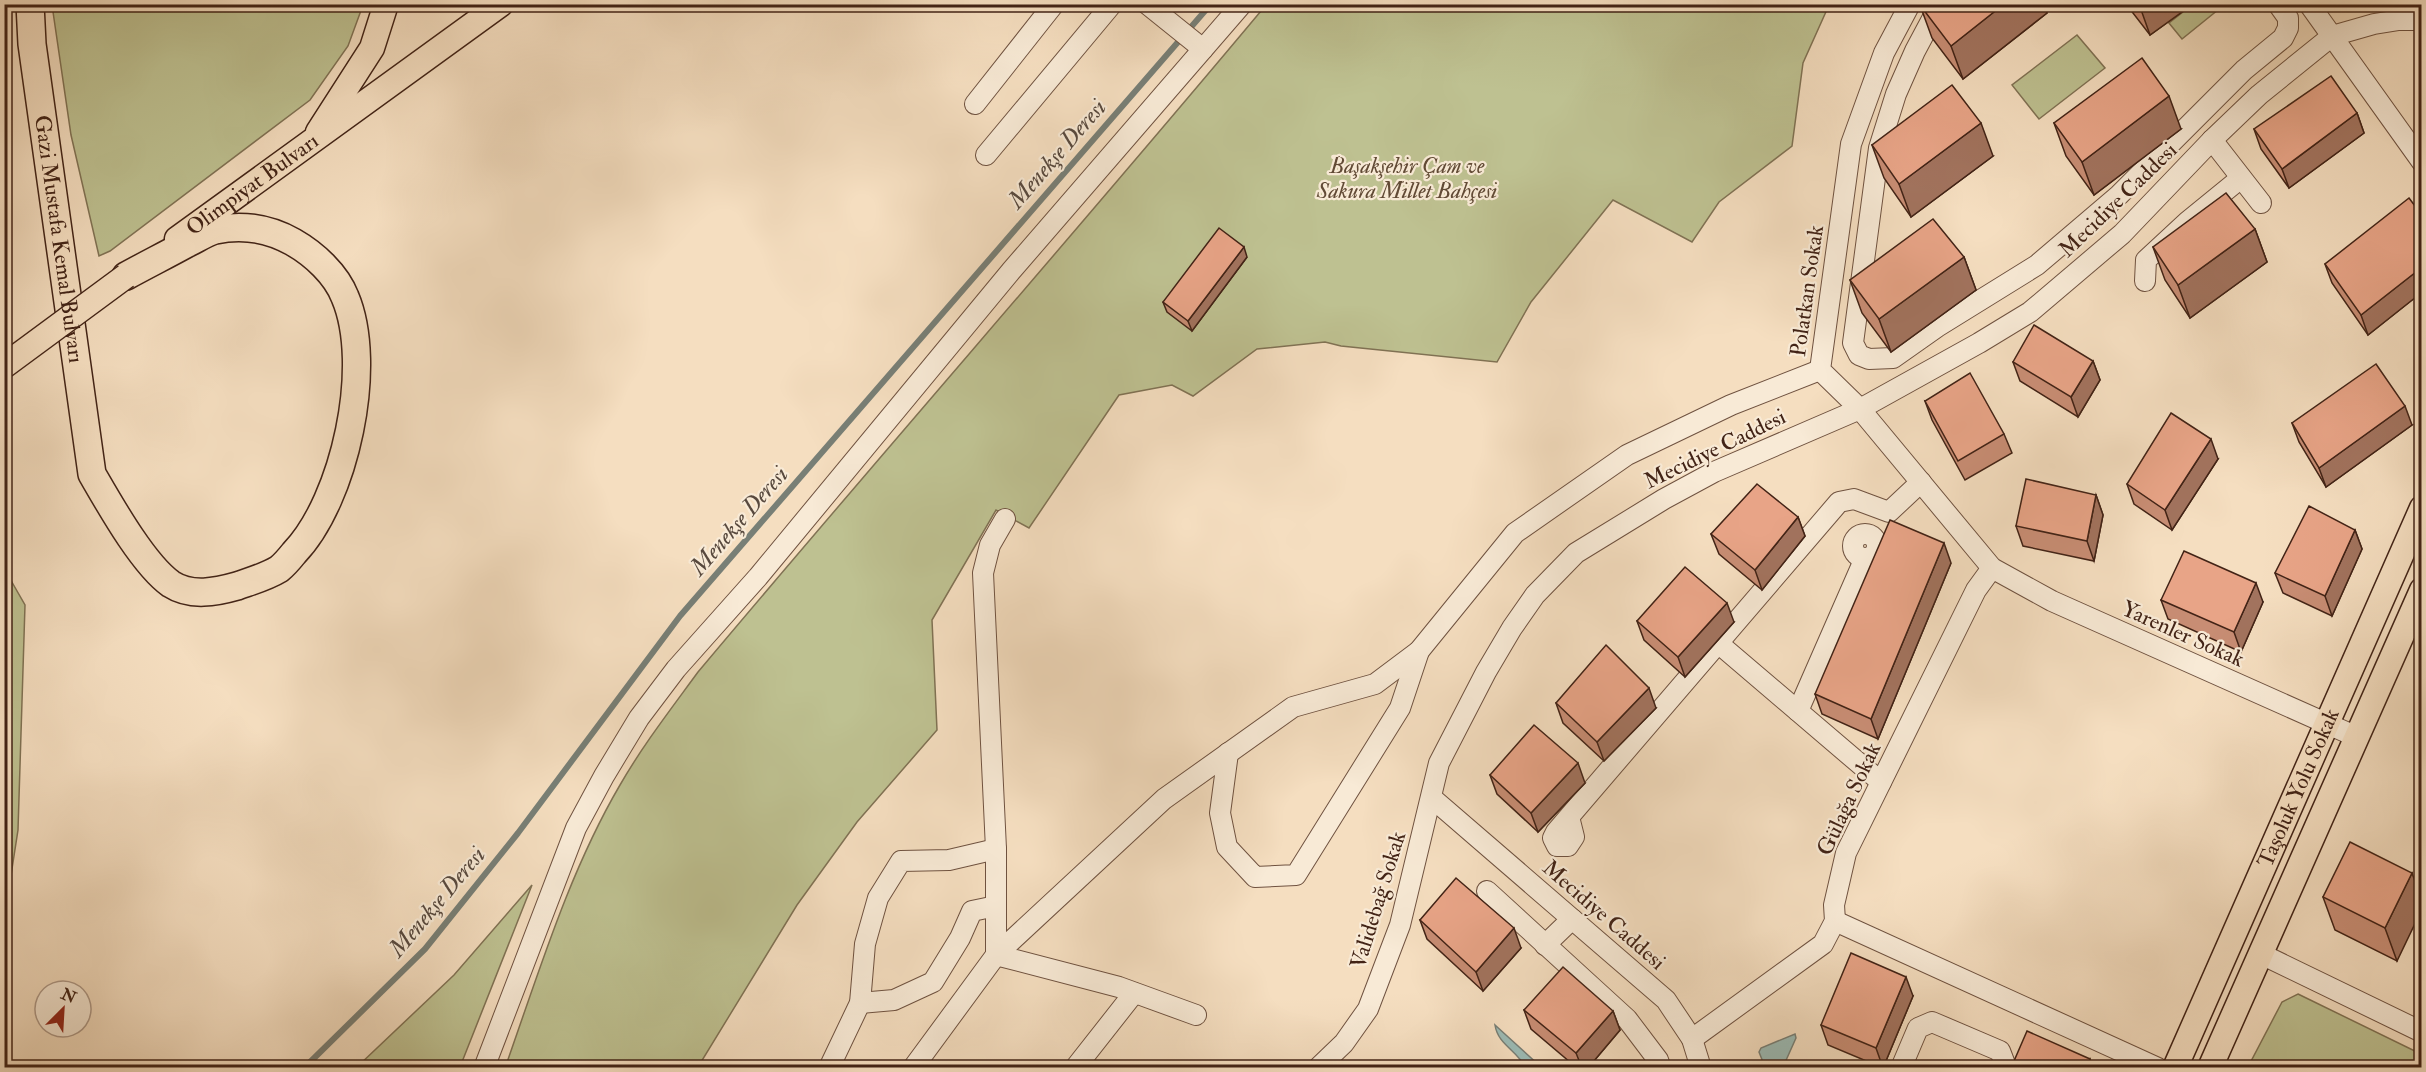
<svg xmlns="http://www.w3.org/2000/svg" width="2426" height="1072" font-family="'IM FELL Double Pica',serif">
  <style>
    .green { fill: #bec191; stroke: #807254; stroke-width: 1.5 }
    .water { fill: #9cbcb6; stroke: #787f76; stroke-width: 1.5 }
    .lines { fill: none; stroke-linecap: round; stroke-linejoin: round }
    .stream { stroke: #787f76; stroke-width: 6 }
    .minor-casing { stroke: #6f5240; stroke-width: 22 }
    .major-casing { stroke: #422316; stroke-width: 27 }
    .highway-casing { stroke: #422316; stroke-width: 30 }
    .minor { stroke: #f8ead6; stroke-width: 20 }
    .major { stroke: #f5dec0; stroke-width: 24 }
    .highway { stroke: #f5dec0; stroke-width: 27 }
    .major-bridge-casing { stroke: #422316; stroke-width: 27; stroke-linecap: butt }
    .major-bridge { stroke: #f5dec0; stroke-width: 24 }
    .wall { fill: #c88d74; stroke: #422316; stroke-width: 1.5 }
    .shaded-wall { fill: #a2735e; stroke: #422316; stroke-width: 1.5 }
    .building { fill: #e8a487; stroke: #422316; stroke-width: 1.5 }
    .labels { text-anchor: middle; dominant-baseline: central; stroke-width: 4.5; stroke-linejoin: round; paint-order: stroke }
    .park-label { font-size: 22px; font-style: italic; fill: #614a35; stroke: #f8ead6 }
    .street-label { font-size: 22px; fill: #422316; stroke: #f8ead6 }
    .water-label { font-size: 24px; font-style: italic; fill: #58493e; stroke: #f8ead6 }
  </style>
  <rect width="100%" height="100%" fill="#f5dec0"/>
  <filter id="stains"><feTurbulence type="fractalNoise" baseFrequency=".00333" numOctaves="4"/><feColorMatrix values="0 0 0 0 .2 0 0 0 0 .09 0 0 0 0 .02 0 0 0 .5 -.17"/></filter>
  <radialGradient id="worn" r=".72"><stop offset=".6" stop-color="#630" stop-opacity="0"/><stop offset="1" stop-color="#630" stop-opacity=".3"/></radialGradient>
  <!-- green -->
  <g class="green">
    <polygon points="52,5 52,4 363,5 348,46 310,100 110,251 99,256 71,135"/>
    <path d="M 1266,5 L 1829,5 L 1803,63 L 1792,146 L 1719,202 L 1692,242 L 1613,200 L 1531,302 L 1497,362 L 1341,346 L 1325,342 L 1257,349 L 1193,396 L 1172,385 L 1119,395 L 1029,528 L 996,510 L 932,620 L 937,730 L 857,822 L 797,905 L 698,1067 L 505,1068 C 539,972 569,872 620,785 C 643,745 671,709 698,672 C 886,448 1079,229 1266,5 Z"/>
    <polygon points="2192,5 2224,5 2182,39 2169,23"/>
    <polygon points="2077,35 2105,68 2039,119 2012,85"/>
    <polygon points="5,570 25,605 18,830 5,914"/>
    <polygon points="532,885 460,1067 357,1067 454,975"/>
    <polygon points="2298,994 2421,1054 2421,1067 2248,1067 2282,1002"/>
  </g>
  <!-- water -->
  <g class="water">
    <path d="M 1495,1025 L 1541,1067 L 1525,1067 C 1517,1050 1498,1045 1495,1025 Z"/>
    <polygon points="1795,1034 1796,1038 1783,1067 1765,1067 1759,1052 1761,1048"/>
  </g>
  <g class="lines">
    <!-- stream -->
    <polyline class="stream" points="304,1068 425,949 518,833 680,616 1211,4"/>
    <defs>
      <g id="minor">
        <polyline points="1147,4 1203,49"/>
        <polyline points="1910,4 1884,53 1851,144 1820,370 1860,409 1992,568 2052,601 2357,737"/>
        <polyline points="1940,4 1915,51 1896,94 1879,148 1853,343 1859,355 1869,359 1893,358 1937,327 2037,265 2119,195 2244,70 2283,38 2288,28 2288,18 2278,4"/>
        <polyline points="2309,4 2422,162"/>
        <polyline points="975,104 1054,4"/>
        <polyline points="2212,140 2261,203"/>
        <polyline points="986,155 1112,4"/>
        <polyline points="2145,281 2146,260 2187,222 2241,178"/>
        <polyline points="1005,519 990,545 983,573 996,849 996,955 1119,987 1196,1015"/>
        <circle cx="1865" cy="546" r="12"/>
        <polyline points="1718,643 1881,782"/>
        <polyline points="1798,711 1865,558"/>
        <polyline points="1228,753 1220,813 1227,847 1255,877 1296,875 1400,708 1419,651"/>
        <polyline points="1432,798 1666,1000 1692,1039 1701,1068"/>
        <polyline points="1569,817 1574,837 1568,846 1557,846 1553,838 1556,832 1839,502 1854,499 1889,512 1921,482"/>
        <polyline points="1487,891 1627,1019 1658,1060 1661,1068"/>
        <polyline points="1835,921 2158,1068"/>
        <polyline points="1545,945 1572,919"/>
        <polyline points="2261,954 2422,1032"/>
        <polyline points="860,1003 894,1000 933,982 960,938 972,911 996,906"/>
        <polyline points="1692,1039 1823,944 1835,921 1834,905 1846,853 1976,590 1992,568"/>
        <polyline points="484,1068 576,828 604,776 639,718 676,669 758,577 1011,271 1242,4"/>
        <polyline points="829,1068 860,1003 865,944 878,898 901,861 949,860 996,849"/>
        <polyline points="913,1068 996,955 1164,799 1293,707 1375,684 1419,651 1515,533 1627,455 1731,405 1820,370"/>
        <polyline points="1075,1068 1134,993"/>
        <polyline points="1318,1068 1344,1043 1368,1009 1400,925 1439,763 1486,672 1512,628 1535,595 1576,553 1664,499 1714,472 1860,409 1979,343 2030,312 2122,234 2212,140 2259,95 2332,36 2374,24 2399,20 2422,20"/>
        <polyline points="1901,1068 1918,1028 1932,1022 2000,1051 2005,1064 2003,1068"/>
      </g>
      <g id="major">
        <polyline points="318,132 372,48 386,4"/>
        <path id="s1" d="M 177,239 L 501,4"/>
        <path id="s2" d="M 2175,1068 L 2422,508"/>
        <polyline points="2210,1068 2422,590"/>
      </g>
      <g id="highway">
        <path id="s3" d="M 30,4 L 32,44 L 92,474 C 110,505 143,564 171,584 C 191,597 216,592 237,586 C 251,581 266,577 279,569 C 284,565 290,558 294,553 C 345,500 374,365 345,297 C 336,274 314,254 293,242 C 268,228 243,224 215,230 C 205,233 195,240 186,244 C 166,255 146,265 126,276"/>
      </g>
    </defs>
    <!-- minor casing -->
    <use href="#minor" class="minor-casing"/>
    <!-- major casing -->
    <use href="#major" class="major-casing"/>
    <!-- highway casing -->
    <use href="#highway" class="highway-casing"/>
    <!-- minor -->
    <use href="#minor" class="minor"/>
    <!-- major -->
    <use href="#major" class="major"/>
    <!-- highway -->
    <use href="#highway" class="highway"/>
    <defs>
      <polyline id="major-bridge" points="4,366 126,276"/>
    </defs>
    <!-- major-bridge casing -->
    <use href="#major-bridge" class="major-bridge-casing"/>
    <!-- major-bridge -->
    <use href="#major-bridge" class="major-bridge"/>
  </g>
  <!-- wall -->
  <g class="wall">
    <polygon points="1920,4 2044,4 2047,13 1963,79 1932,38 1920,5"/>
    <polygon points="2126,4 2193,4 2150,35"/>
    <polygon points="2357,113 2364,133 2289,188 2261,149 2254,129"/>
    <polygon points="2054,123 2181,129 2094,195 2066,156"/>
    <polygon points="1872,145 1993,156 1911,217 1884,178"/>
    <polygon points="2421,214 2421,293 2368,335 2332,283 2325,264"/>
    <polygon points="2255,229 2267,262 2190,318 2165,280 2153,247"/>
    <polygon points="1247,257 1192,331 1167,312 1163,302"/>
    <polygon points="1964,257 1976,290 1891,352 1862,313 1850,280"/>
    <polygon points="2093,361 2100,380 2078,417 2020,381 2013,362"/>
    <polygon points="1925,401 2004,434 2012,453 1965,480 1932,420"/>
    <polygon points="2292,423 2412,425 2326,487 2299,442"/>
    <polygon points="2218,459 2172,530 2134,504 2127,484"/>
    <polygon points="2096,495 2103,515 2094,561 2023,546 2016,526"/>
    <polygon points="1798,517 1805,536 1762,590 1719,554 1711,534"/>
    <polygon points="2355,530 2362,549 2332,616 2283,593 2275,573"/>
    <polygon points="1951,563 1878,739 1822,714 1815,694"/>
    <polygon points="2161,600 2263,602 2241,652 2168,619"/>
    <polygon points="1637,621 1734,622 1685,677 1644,640"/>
    <polygon points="1556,703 1656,708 1604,761 1563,723"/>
    <polygon points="1490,775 1585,783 1538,832 1497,794"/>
    <polygon points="2412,873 2397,961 2335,930 2323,897"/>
    <polygon points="1420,920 1521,948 1483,991 1427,939"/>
    <polygon points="1913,996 1883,1068 1828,1045 1821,1025"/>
    <polygon points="1524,1010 1613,1011 1620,1030 1588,1068 1577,1068 1531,1029"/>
  </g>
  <!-- shaded-wall -->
  <g class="shaded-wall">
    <polygon points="2004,4 2044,4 2047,13 1963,79 1951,46"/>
    <polygon points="2139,4 2193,4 2150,35"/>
    <polygon points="2169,96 2181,129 2094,195 2082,162"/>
    <polygon points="2357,113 2364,133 2289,188 2282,169"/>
    <polygon points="1981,123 1993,156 1911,217 1899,184"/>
    <polygon points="2255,229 2267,262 2190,318 2178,285"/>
    <polygon points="1244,247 1247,257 1192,331 1188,321"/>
    <polygon points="1964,257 1976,290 1891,352 1879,319"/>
    <polygon points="2421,268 2421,293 2368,335 2361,315"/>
    <polygon points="2093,361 2100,380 2078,417 2071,397"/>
    <polygon points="2405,406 2412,425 2326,487 2319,468"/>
    <polygon points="2211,439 2218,459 2172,530 2165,510"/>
    <polygon points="2096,495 2103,515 2094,561 2087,541"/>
    <polygon points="1798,517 1805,536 1762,590 1755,570"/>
    <polygon points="2355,530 2362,549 2332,616 2325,596"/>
    <polygon points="1944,543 1951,563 1878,739 1871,719"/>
    <polygon points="2256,583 2263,602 2241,652 2234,632"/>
    <polygon points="1727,603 1734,622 1685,677 1678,657"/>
    <polygon points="1649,688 1656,708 1604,761 1597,742"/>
    <polygon points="1578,763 1585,783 1538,832 1531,813"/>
    <polygon points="2412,873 2421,898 2421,911 2397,961 2385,928"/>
    <polygon points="1514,928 1521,948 1483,991 1476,972"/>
    <polygon points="1906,977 1913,996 1883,1068 1876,1048"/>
    <polygon points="1613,1011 1620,1030 1588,1068 1582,1068 1576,1053"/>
    <polygon points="2090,1059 2093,1068 2086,1068"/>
  </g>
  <!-- building -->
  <g class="building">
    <polygon points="1920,4 2004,4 1951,46 1920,5"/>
    <polygon points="2142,58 2169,96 2082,162 2054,123"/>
    <polygon points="2331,76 2357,113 2282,169 2254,129"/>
    <polygon points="1952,85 1981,123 1899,184 1872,145"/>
    <polygon points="2226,193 2255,229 2178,285 2153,247"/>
    <polygon points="2409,198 2421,214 2421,268 2361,315 2325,264"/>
    <polygon points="1933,219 1964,257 1879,319 1850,280"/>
    <polygon points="1219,228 1244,247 1188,321 1163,302"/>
    <polygon points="2034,325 2093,361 2071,397 2013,362"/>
    <polygon points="2376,364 2405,406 2319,468 2292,423"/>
    <polygon points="1970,373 2004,434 1958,461 1925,401"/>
    <polygon points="2171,413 2211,439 2165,510 2127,484"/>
    <polygon points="2026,479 2096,495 2087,541 2016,526"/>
    <polygon points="1757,484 1798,517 1755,570 1711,534"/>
    <polygon points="2309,506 2355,530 2325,596 2275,573"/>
    <polygon points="1890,520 1944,543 1871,719 1815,694"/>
    <polygon points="2184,551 2256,583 2234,632 2161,600"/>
    <polygon points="1685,567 1727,603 1678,657 1637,621"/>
    <polygon points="1606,645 1649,688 1597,742 1556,703"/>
    <polygon points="1534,725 1578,763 1531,813 1490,775"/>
    <polygon points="2350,842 2412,873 2385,928 2323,897"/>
    <polygon points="1456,878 1514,928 1476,972 1420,920"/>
    <polygon points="1851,953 1906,977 1876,1048 1821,1025"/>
    <polygon points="1563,967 1613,1011 1576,1053 1524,1010"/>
    <polygon points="2027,1031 2090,1059 2086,1068 2011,1068"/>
    <polygon points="1803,1064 1811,1068 1802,1068"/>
  </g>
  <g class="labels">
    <!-- park labels -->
    <g class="park-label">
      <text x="1407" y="166">Başakşehir Çam ve<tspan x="1407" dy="25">Sakura Millet Bahçesi</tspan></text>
    </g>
    <!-- street labels -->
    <g class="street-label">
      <text stroke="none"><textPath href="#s1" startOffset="93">Olimpiyat Bulvarı</textPath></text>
      <text transform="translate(2118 200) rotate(-44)">Mecidiye Caddesi</text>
      <text stroke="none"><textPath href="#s3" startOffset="237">Gazi Mustafa Kemal Bulvarı</textPath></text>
      <text transform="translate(1807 291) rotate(-82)">Polatkan Sokak</text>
      <text transform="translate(1715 449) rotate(-26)">Mecidiye Caddesi</text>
      <text transform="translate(2183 634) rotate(24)">Yarenler Sokak</text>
      <text stroke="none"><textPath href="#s2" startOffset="306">Taşoluk Yolu Sokak</textPath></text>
      <text transform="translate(1849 799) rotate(-65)">Gülağa Sokak</text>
      <text transform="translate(1378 900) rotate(-73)">Validebağ Sokak</text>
      <text transform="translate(1604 915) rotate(41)">Mecidiye Caddesi</text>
    </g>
    <!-- water labels -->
    <g class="water-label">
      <text transform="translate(1057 154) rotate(-49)">Menekşe Deresi</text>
      <text transform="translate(739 521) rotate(-49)">Menekşe Deresi</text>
      <text transform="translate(437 902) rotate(-50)">Menekşe Deresi</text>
    </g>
  </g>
  <!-- margin -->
  <rect width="2426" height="1072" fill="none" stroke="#f5dec0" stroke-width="24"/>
  <rect x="6" y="6" width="2414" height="1060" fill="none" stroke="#422316" stroke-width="3"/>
  <rect x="12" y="12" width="2402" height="1048" fill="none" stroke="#422316" stroke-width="1.5"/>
  <!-- north arrow -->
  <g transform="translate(63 1009) rotate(24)"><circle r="28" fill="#f8ead6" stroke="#af9a89" stroke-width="1.5"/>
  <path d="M0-4.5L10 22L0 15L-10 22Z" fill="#8f2418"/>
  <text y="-9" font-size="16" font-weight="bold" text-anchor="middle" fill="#422316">N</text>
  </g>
  <rect width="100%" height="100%" filter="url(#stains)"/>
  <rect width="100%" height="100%" fill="url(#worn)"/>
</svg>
